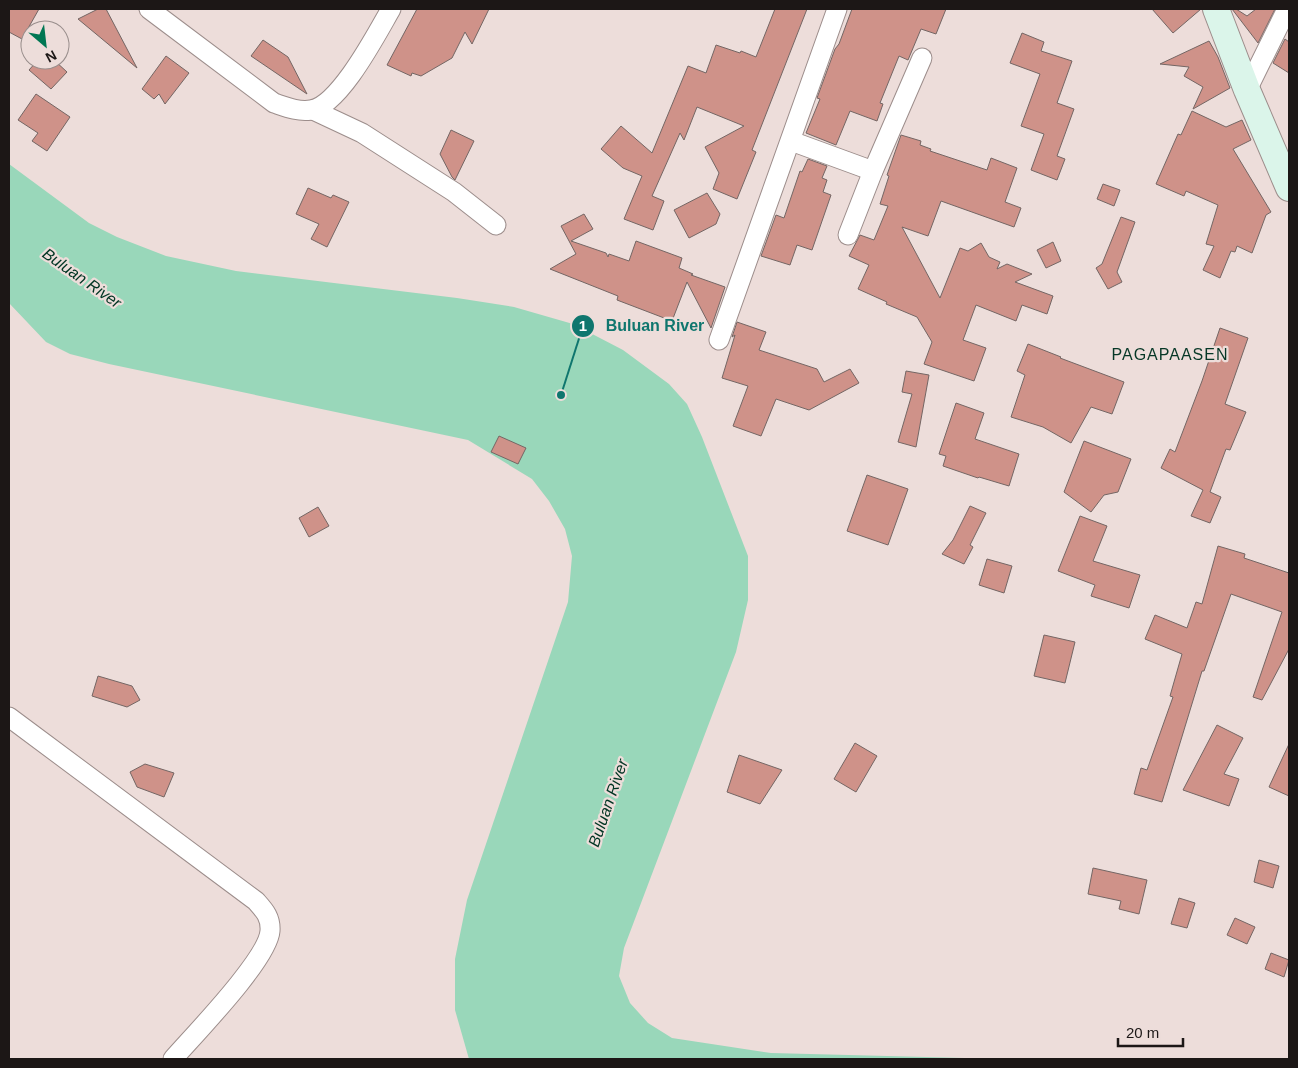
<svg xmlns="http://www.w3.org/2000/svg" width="1298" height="1068" font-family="Arial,sans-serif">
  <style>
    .water { fill: #99d7ba }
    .building { fill: #cf9289; stroke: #746664 }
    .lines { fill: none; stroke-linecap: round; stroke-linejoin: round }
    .street-casing { stroke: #9c8d8b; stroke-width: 21 }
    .secondary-casing { stroke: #9c8d8b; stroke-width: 28 }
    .street { stroke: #fff; stroke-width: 19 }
    .secondary { stroke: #dbf5ea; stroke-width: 26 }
    .labels { text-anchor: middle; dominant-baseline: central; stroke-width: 4.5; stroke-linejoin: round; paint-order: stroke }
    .water-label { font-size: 16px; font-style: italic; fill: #003523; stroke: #edddda }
    .neighbourhood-label { font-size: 16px; letter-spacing: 1px; fill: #063726; stroke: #edddda }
    .leader { fill: none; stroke: #0f766e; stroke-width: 2 }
    .callout-dot { fill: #0f766e; stroke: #edddda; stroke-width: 2 }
    .mark-label { font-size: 15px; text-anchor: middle; font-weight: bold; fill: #fff }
    .callout-label { font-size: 16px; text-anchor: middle; font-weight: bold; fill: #0f766e; stroke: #edddda; stroke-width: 4.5; stroke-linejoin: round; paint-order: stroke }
  </style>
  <rect width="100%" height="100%" fill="#edddda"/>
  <!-- water -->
  <polygon class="water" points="9,164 89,223 117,237 166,256 236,271 457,298 514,307 573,324 623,350 669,384 687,404 702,437 748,556 748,600 736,652 624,948 619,976 630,1003 648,1023 672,1038 771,1053 1003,1059 469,1059 455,1010 455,959 467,900 568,602 572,556 565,529 549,501 532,479 468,440 109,364 70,354 46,342 9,303"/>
  <!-- building -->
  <g class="building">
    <polygon points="9,9 39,9 22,39 9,32"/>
    <polygon points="98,9 106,9 137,68 78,19"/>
    <polygon points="417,9 489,9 472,44 465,32 452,58 421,76 412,73 411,76 387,65"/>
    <polygon points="775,9 807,9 752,150 756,152 737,199 713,189 719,173 705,147 744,126 697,107 684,140 680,133 652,196 664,201 653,230 624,219 642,176 623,168 601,149 621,126 652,153 688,66 706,73 716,45 740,53 741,51 756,57"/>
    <polygon points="852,9 946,9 936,34 921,29 908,60 899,56 880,103 883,104 877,121 850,111 836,145 806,133 820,99 817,98 835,49 839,44"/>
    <polygon points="1152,9 1201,9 1173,33"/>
    <polygon points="1232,9 1236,9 1247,16 1256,9 1275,9 1258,43"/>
    <polygon points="1022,33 1044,42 1041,51 1072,61 1057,103 1074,109 1057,156 1065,159 1057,180 1031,170 1044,134 1021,126 1040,74 1010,63"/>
    <polygon points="1285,39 1289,42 1289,73 1273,63"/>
    <polygon points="263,40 288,57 307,94 251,56"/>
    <polygon points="1209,41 1218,57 1230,88 1193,109 1203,87 1184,76 1189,67 1160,64"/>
    <polygon points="166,56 189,73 165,104 159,94 154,99 142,89"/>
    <polygon points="38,60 54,60 67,72 51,89 29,70"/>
    <polygon points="36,94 70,117 47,151 32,141 38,133 18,120"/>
    <polygon points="1192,111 1226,127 1242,120 1251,140 1233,149 1271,212 1266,215 1252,253 1237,246 1235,252 1231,251 1220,278 1203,270 1214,246 1206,244 1218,205 1186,191 1184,196 1156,184 1178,134 1181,135"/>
    <polygon points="451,130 474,141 455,180 452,177 440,154"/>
    <polygon points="901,135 921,141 920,145 931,149 930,151 987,170 991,158 1017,168 1005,202 1021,208 1014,227 941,201 928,236 902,227 940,298 960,248 968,251 981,243 989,257 1000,262 997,269 1007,264 1032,274 1015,282 1053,296 1047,314 1022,305 1016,321 976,305 963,340 986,348 974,381 924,364 932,342 917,317 886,304 887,302 858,289 869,265 849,256 860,235 874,240 888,206 880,204 889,176 887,175"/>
    <polygon points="808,159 827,166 822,178 827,180 823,192 831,195 812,250 797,245 790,265 761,256 776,215 784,218 800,171 802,172"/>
    <polygon points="1103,184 1120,190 1114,206 1097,199"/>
    <polygon points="308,188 331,198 333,195 349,202 327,247 311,239 319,224 296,214"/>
    <polygon points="707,193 720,214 716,224 689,238 674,210"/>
    <polygon points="584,214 593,229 571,241 606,253 608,257 609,254 629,261 636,241 682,258 679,268 693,274 691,275 725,287 711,328 687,282 672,321 617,300 618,296 550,269 576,254 561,226"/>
    <polygon points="1121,217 1135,222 1117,272 1122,282 1108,289 1096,268 1102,264"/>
    <polygon points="1053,242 1061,261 1046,268 1037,250"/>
    <polygon points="737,322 766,332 759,350 817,369 824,382 850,369 859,383 809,410 776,399 761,436 733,426 748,386 722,378 735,335 732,337"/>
    <polygon points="1220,328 1248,338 1225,404 1246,412 1230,450 1226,449 1210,492 1221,497 1210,523 1191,516 1203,490 1161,468 1170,449 1175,452 1202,381"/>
    <polygon points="1028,344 1061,357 1060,358 1124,382 1112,414 1091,407 1071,443 1043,427 1011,417 1025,375 1017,371"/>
    <polygon points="906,371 929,375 916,447 898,442 912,394 902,392"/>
    <polygon points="956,403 984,413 975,439 1019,454 1009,486 979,477 978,478 943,466 946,456 939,454"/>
    <polygon points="499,436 526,448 518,464 491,452"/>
    <polygon points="1084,441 1131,459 1118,492 1104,495 1091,512 1064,492"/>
    <polygon points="867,475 908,489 888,545 847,531"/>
    <polygon points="970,506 986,513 970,545 973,547 964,564 942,554 953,540"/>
    <polygon points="318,507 329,526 309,537 299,518"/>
    <polygon points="1080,516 1107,526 1093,561 1140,575 1129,608 1091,596 1095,585 1058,571"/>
    <polygon points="1218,546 1245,554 1244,558 1289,573 1289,649 1262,700 1253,697 1282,612 1231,594 1204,671 1202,671 1162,802 1134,794 1141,768 1147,770 1173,697 1170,696 1182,654 1145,639 1155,615 1187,628 1196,602 1202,604"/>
    <polygon points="987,559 1012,566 1004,593 979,585"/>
    <polygon points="1044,635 1075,642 1065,683 1034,676"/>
    <polygon points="98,676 132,686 140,700 127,707 92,696"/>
    <polygon points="1217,725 1243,738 1224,774 1239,779 1229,806 1183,790"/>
    <polygon points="855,743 877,756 856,792 834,779"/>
    <polygon points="1289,744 1289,796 1269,787"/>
    <polygon points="739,755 782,770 760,804 727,792"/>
    <polygon points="145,764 174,773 164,797 137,787 130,772"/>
    <polygon points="1259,860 1279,866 1273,888 1254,882"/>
    <polygon points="1093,868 1147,880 1139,914 1119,909 1121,901 1088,894"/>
    <polygon points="1179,898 1195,903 1187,928 1171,924"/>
    <polygon points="1235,918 1255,927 1247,944 1227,935"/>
    <polygon points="1271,953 1289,960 1284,977 1265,969"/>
  </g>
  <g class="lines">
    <defs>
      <g id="street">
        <path d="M 149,9 L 274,103 C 286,107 298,112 311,110 C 340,105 377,33 391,9"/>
        <polyline points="1247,90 1287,9"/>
        <polyline points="313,110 362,133 454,192 496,225"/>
        <polyline points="791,141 873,171"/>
        <polyline points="848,235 873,171 922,58"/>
        <polyline points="719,340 837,9"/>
        <path d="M 9,717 L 256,901 C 264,910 271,917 270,931 C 268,959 194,1035 173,1059"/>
      </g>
      <polyline id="secondary" points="1216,9 1247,90 1289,188"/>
    </defs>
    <!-- street casing -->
    <use href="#street" class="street-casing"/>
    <!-- secondary casing -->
    <use href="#secondary" class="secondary-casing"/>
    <!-- street -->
    <use href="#street" class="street"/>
    <!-- secondary -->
    <use href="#secondary" class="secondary"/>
  </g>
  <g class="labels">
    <!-- water labels -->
    <g class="water-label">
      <text transform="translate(82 278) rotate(35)">Buluan River</text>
      <text transform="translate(608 803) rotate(-71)">Buluan River</text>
    </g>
    <!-- neighbourhood labels -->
    <g class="neighbourhood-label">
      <text x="1170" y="354">PAGAPAASEN</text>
    </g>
  </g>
  <!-- callouts -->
  <path class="leader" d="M561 395L583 326"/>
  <g class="callout-dot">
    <circle cx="561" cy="395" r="5"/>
    <circle cx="583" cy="326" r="12"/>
  </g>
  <g class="mark-label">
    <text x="583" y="331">1</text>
  </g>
  <g class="callout-label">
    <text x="655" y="331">Buluan River</text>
  </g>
  <!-- border -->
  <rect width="1298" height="1068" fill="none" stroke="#1c1716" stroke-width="20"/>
  <!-- north arrow -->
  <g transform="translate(45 45) rotate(152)"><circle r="24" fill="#edddda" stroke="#998e8c"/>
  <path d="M0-4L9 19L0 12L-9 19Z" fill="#007753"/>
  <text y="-8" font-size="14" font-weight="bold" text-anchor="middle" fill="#1c1716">N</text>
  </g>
  <!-- scale -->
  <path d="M1118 1038v8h65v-8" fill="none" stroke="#1c1716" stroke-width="2.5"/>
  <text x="1126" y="1038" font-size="15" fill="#1c1716" stroke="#edddda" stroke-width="4" paint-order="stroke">20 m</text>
</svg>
